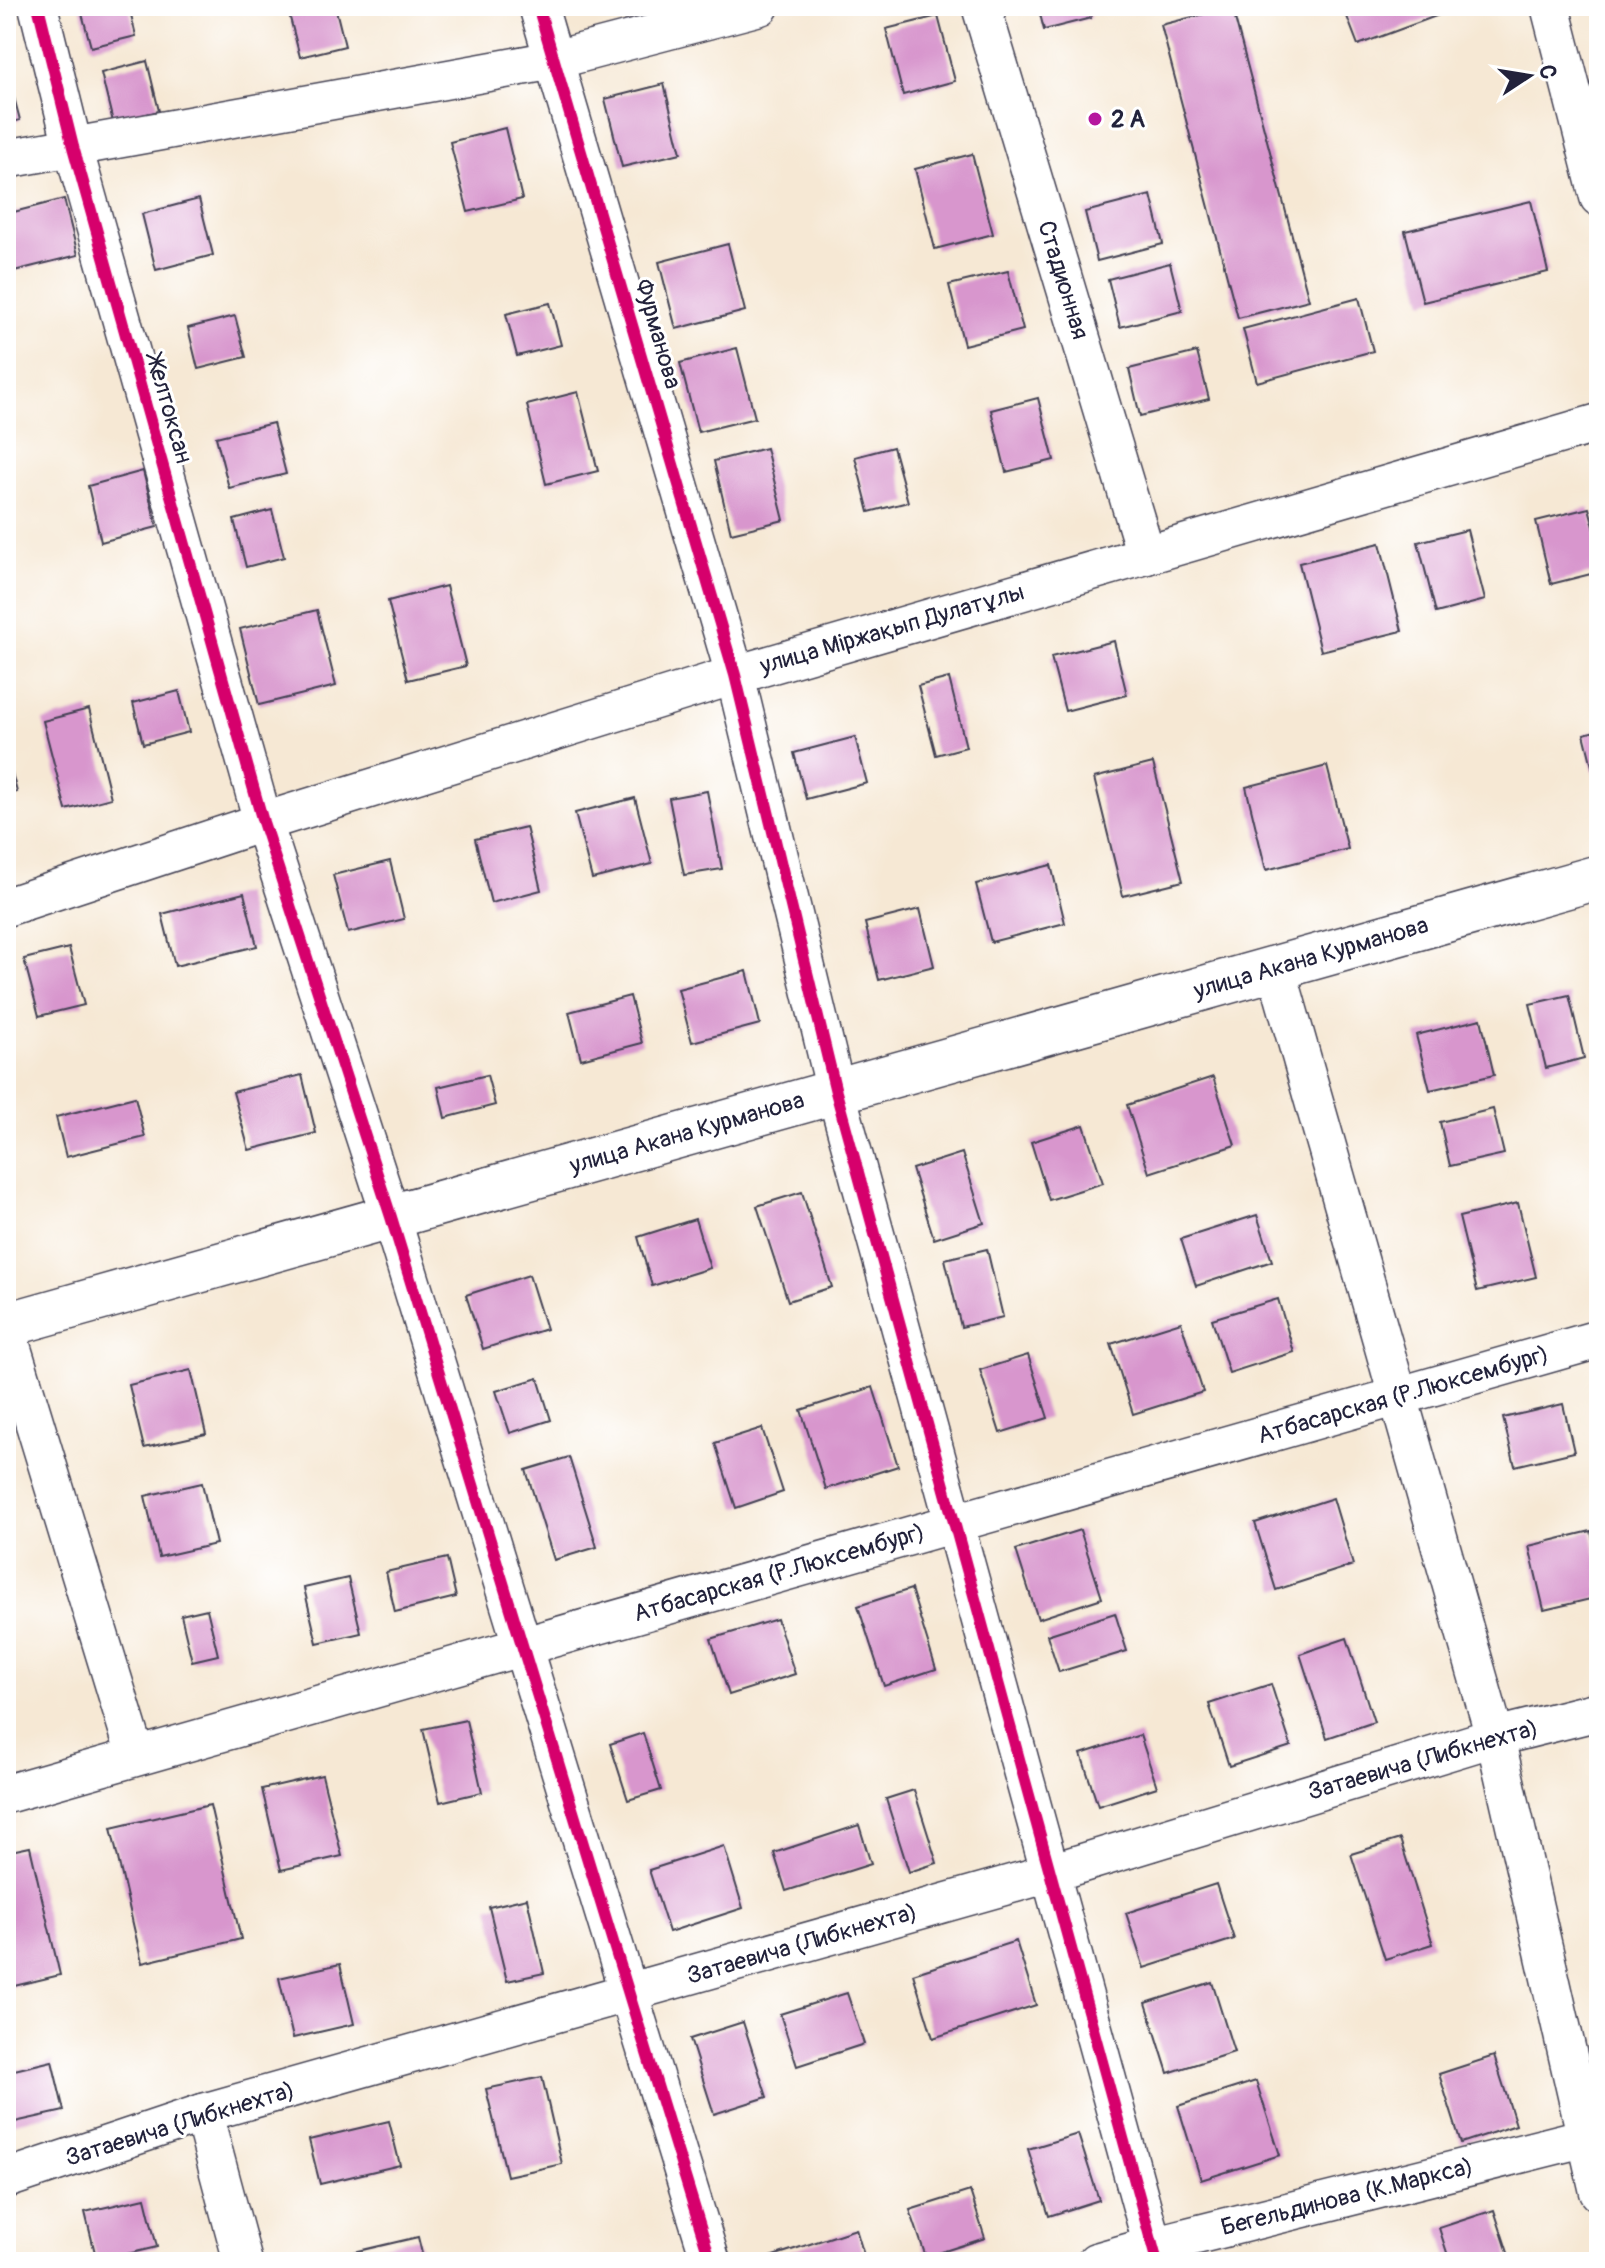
<svg xmlns="http://www.w3.org/2000/svg" width="1605" height="2268" font-family="Pangolin,sans-serif">
  <style>
    .building { fill: #d896cd }
    .lines { fill: none; stroke-linecap: round; stroke-linejoin: round }
    .street-casing { stroke: #424052; stroke-width: 41 }
    .secondary-casing { stroke: #424052; stroke-width: 47 }
    .street { stroke: #fff; stroke-width: 38 }
    .secondary { stroke: #fff; stroke-width: 44 }
    .cycleway-casing { stroke: #fff; stroke-width: 17 }
    .cycleway { stroke: #d6006c; stroke-width: 12 }
    .poi-dot { fill: #b5179e; stroke: #fff; stroke-width: 3 }
    .labels { text-anchor: middle; dominant-baseline: central; stroke-width: 6; stroke-linejoin: round; paint-order: stroke }
    .poi-label { font-size: 24px; font-weight: bold; fill: #22223b; stroke: #fff; text-anchor: start }
    .street-label { font-size: 24px; fill: #22223b; stroke: #fff }
  </style>
  <rect width="100%" height="100%" fill="#fff"/>
  <filter id="ink" filterUnits="userSpaceOnUse"><feTurbulence type="fractalNoise" baseFrequency=".0125" numOctaves="2"/><feDisplacementMap in="SourceGraphic" scale="16" xChannelSelector="R" yChannelSelector="G"/><feConvolveMatrix kernelMatrix="1 2 1 2 8 2 1 2 1" color-interpolation-filters="sRGB"/></filter>
  <filter id="wash" filterUnits="userSpaceOnUse"><feTurbulence type="fractalNoise" baseFrequency=".006" numOctaves="4" result="noise"/><feDisplacementMap in="SourceGraphic" scale="32" xChannelSelector="R" yChannelSelector="G"/><feGaussianBlur stdDeviation="1.8" result="paint"/><feColorMatrix in="noise" values="0 0 0 0 0 0 0 0 0 0 0 0 0 0 0 0 0 1.4 0 .05"/><feComposite in="paint" operator="in"/></filter>
  <g filter="url(#wash)">
    <rect width="100%" height="100%" fill="#f6e8d4"/>
    <g id="blocks">
      <!-- building -->
      <g class="building">
        <polygon points="80,6 129,6 136,36 91,47"/>
        <polygon points="287,6 335,6 345,46 300,57"/>
        <polygon points="1038,6 1088,6 1091,18 1044,30"/>
        <polygon points="1343,6 1463,6 1358,45"/>
        <polygon points="1232,7 1309,300 1238,318 1161,25"/>
        <polygon points="938,16 955,81 903,95 886,29"/>
        <polygon points="147,61 159,111 113,122 101,73"/>
        <polygon points="6,67 20,120 6,124"/>
        <polygon points="664,84 681,153 622,167 605,99"/>
        <polygon points="505,128 522,199 468,212 450,142"/>
        <polygon points="972,154 993,234 935,249 915,169"/>
        <polygon points="1151,195 1163,244 1097,261 1085,212"/>
        <polygon points="64,199 78,255 10,272 6,258 6,214"/>
        <polygon points="199,199 213,255 156,270 142,214"/>
        <polygon points="1531,201 1548,272 1423,302 1405,231"/>
        <polygon points="728,244 745,311 676,329 659,262"/>
        <polygon points="1170,263 1182,311 1120,327 1108,279"/>
        <polygon points="1008,271 1023,330 964,345 949,285"/>
        <polygon points="1359,298 1373,351 1257,382 1243,329"/>
        <polygon points="550,303 561,345 517,356 506,314"/>
        <polygon points="235,316 246,357 198,369 188,328"/>
        <polygon points="737,348 755,418 698,432 680,363"/>
        <polygon points="1197,352 1209,399 1140,416 1129,369"/>
        <polygon points="578,392 598,471 546,484 527,405"/>
        <polygon points="1038,398 1054,460 1006,472 991,410"/>
        <polygon points="273,423 286,474 229,488 216,437"/>
        <polygon points="893,447 908,502 869,512 855,457"/>
        <polygon points="766,448 784,520 731,533 714,461"/>
        <polygon points="143,471 157,527 101,542 88,486"/>
        <polygon points="1589,508 1599,545 1599,572 1551,584 1536,521"/>
        <polygon points="272,510 284,557 246,567 234,520"/>
        <polygon points="1467,530 1485,600 1436,613 1418,542"/>
        <polygon points="1380,543 1402,631 1321,651 1299,563"/>
        <polygon points="446,586 466,666 408,680 388,601"/>
        <polygon points="317,610 336,686 259,705 240,629"/>
        <polygon points="1114,641 1127,695 1065,711 1051,657"/>
        <polygon points="949,678 966,747 936,755 918,686"/>
        <polygon points="179,691 189,732 143,744 133,703"/>
        <polygon points="89,709 111,798 66,810 43,721"/>
        <polygon points="1599,730 1599,790 1598,790 1584,734"/>
        <polygon points="855,737 867,783 806,799 794,753"/>
        <polygon points="6,750 17,792 6,795"/>
        <polygon points="1153,763 1183,881 1123,896 1094,778"/>
        <polygon points="1327,766 1348,849 1266,870 1246,787"/>
        <polygon points="707,791 722,869 684,875 669,798"/>
        <polygon points="635,798 652,864 592,879 575,813"/>
        <polygon points="526,827 541,890 491,903 475,839"/>
        <polygon points="390,861 404,919 348,933 333,875"/>
        <polygon points="1051,865 1065,923 991,942 976,884"/>
        <polygon points="244,893 257,946 175,966 162,914"/>
        <polygon points="920,909 934,966 879,980 865,923"/>
        <polygon points="69,948 84,1005 39,1016 24,959"/>
        <polygon points="747,971 760,1024 692,1042 678,989"/>
        <polygon points="1569,995 1584,1058 1546,1068 1530,1004"/>
        <polygon points="630,996 642,1043 581,1059 569,1012"/>
        <polygon points="1481,1019 1494,1075 1430,1090 1416,1035"/>
        <polygon points="302,1075 316,1133 249,1150 233,1092"/>
        <polygon points="487,1075 495,1105 445,1118 438,1087"/>
        <polygon points="1213,1077 1235,1145 1149,1173 1127,1105"/>
        <polygon points="135,1097 145,1137 66,1157 56,1117"/>
        <polygon points="1493,1109 1504,1154 1450,1166 1440,1122"/>
        <polygon points="1084,1125 1103,1183 1049,1200 1031,1142"/>
        <polygon points="962,1153 984,1223 934,1239 912,1169"/>
        <polygon points="802,1192 832,1287 788,1301 757,1206"/>
        <polygon points="1518,1203 1536,1277 1477,1291 1459,1217"/>
        <polygon points="1257,1215 1272,1261 1196,1286 1181,1239"/>
        <polygon points="695,1219 710,1268 652,1286 638,1237"/>
        <polygon points="987,1249 1003,1317 961,1327 945,1259"/>
        <polygon points="529,1275 546,1329 483,1349 466,1295"/>
        <polygon points="1278,1299 1294,1352 1229,1373 1212,1319"/>
        <polygon points="1181,1322 1203,1392 1133,1414 1111,1344"/>
        <polygon points="1028,1355 1048,1418 1000,1433 980,1370"/>
        <polygon points="191,1370 206,1434 144,1448 129,1385"/>
        <polygon points="538,1378 551,1420 510,1433 496,1391"/>
        <polygon points="873,1387 898,1466 826,1489 801,1410"/>
        <polygon points="1563,1404 1574,1452 1515,1466 1503,1418"/>
        <polygon points="762,1428 783,1492 736,1508 715,1443"/>
        <polygon points="569,1457 597,1547 554,1560 526,1470"/>
        <polygon points="202,1483 216,1544 159,1557 145,1496"/>
        <polygon points="1333,1498 1353,1565 1276,1590 1255,1523"/>
        <polygon points="1080,1530 1102,1598 1038,1619 1016,1550"/>
        <polygon points="1591,1531 1599,1565 1599,1597 1544,1610 1529,1546"/>
        <polygon points="447,1558 456,1597 395,1612 386,1572"/>
        <polygon points="348,1578 361,1633 317,1643 304,1588"/>
        <polygon points="911,1589 936,1669 884,1686 858,1606"/>
        <polygon points="207,1609 218,1655 192,1661 181,1615"/>
        <polygon points="1115,1613 1127,1651 1059,1672 1047,1635"/>
        <polygon points="777,1619 795,1674 729,1695 711,1639"/>
        <polygon points="1347,1638 1374,1722 1327,1738 1300,1654"/>
        <polygon points="1271,1684 1291,1746 1229,1766 1209,1704"/>
        <polygon points="466,1720 482,1792 440,1802 423,1729"/>
        <polygon points="643,1733 661,1790 628,1800 610,1744"/>
        <polygon points="1140,1735 1157,1787 1098,1806 1081,1754"/>
        <polygon points="322,1775 342,1856 281,1870 262,1789"/>
        <polygon points="914,1790 937,1863 909,1872 886,1799"/>
        <polygon points="210,1805 241,1939 142,1963 111,1828"/>
        <polygon points="859,1825 871,1864 786,1891 774,1853"/>
        <polygon points="1400,1839 1433,1944 1385,1959 1351,1854"/>
        <polygon points="724,1846 743,1908 669,1932 649,1870"/>
        <polygon points="30,1847 60,1975 6,1988 6,1852"/>
        <polygon points="1216,1884 1234,1939 1144,1968 1126,1913"/>
        <polygon points="527,1898 544,1973 507,1981 489,1907"/>
        <polygon points="1016,1941 1036,2005 933,2038 913,1974"/>
        <polygon points="340,1964 354,2024 293,2038 279,1978"/>
        <polygon points="1212,1982 1234,2052 1168,2073 1146,2003"/>
        <polygon points="847,1993 864,2044 797,2066 780,2014"/>
        <polygon points="743,2022 767,2097 714,2114 690,2039"/>
        <polygon points="1494,2056 1516,2125 1461,2143 1439,2074"/>
        <polygon points="52,2061 64,2111 6,2124 6,2072"/>
        <polygon points="542,2077 562,2164 507,2176 486,2089"/>
        <polygon points="1256,2081 1280,2155 1201,2180 1178,2106"/>
        <polygon points="389,2121 400,2165 320,2184 309,2140"/>
        <polygon points="1078,2134 1099,2200 1049,2216 1028,2149"/>
        <polygon points="970,2191 985,2238 926,2257 910,2210"/>
        <polygon points="145,2198 157,2247 97,2261 85,2212"/>
        <polygon points="1494,2210 1511,2262 1450,2262 1439,2228"/>
        <polygon points="856,2229 866,2262 771,2262 770,2257"/>
        <polygon points="418,2237 424,2262 343,2262 341,2255"/>
      </g>
    </g>
  </g>
  <g filter="url(#ink)">
    <use href="#blocks" fill-opacity="0" stroke="#424052" stroke-width="2"/>
    <g class="lines">
      <defs>
        <g id="street">
          <polyline points="38,6 73,147 263,822 391,1217 711,2262"/>
          <polyline points="538,6 735,675 836,1092 1157,2262"/>
          <polyline points="981,6 1146,555"/>
          <polyline points="1550,6 1599,197"/>
          <polyline points="6,159 554,60 760,6"/>
          <polyline points="6,907 263,822 735,675 1599,423"/>
          <polyline points="1276,968 1495,1737 1599,2192"/>
          <polyline points="6,1329 136,1756"/>
          <polyline points="6,1794 1599,1339"/>
          <polyline points="203,2113 243,2262"/>
          <polyline points="6,2179 203,2113 1050,1873 1495,1737 1599,1711"/>
          <polyline points="1096,2262 1152,2246 1599,2134"/>
        </g>
        <polyline id="secondary" points="6,1325 1599,877"/>
      </defs>
      <!-- street casing -->
      <use href="#street" class="street-casing"/>
      <!-- secondary casing -->
      <use href="#secondary" class="secondary-casing"/>
      <!-- street -->
      <use href="#street" class="street"/>
      <!-- secondary -->
      <use href="#secondary" class="secondary"/>
      <defs>
        <g id="cycleway">
          <polyline points="38,6 73,147 263,822 391,1217 711,2262"/>
          <polyline points="538,6 735,675 836,1092 1157,2262"/>
        </g>
      </defs>
      <!-- cycleway casing -->
      <use href="#cycleway" class="cycleway-casing"/>
      <!-- cycleway -->
      <use href="#cycleway" class="cycleway"/>
    </g>
  </g>
  <!-- markers -->
  <circle class="poi-dot" cx="1095" cy="119" r="8"/>
  <g class="labels">
    <!-- poi labels -->
    <g class="poi-label">
      <text x="1111" y="119">2 А</text>
    </g>
    <!-- street labels -->
    <g class="street-label">
      <text transform="translate(1063 280) rotate(73)">Стадионная</text>
      <text transform="translate(658 334) rotate(74)">Фурманова</text>
      <text transform="translate(169 409) rotate(74)">Желтоксан</text>
      <text transform="translate(892 629) rotate(-16)">улица Міржақып Дулатұлы</text>
      <text transform="translate(1311 958) rotate(-16)">улица Акана Курманова</text>
      <text transform="translate(687 1133) rotate(-16)">улица Акана Курманова</text>
      <text transform="translate(1403 1395) rotate(-16)">Атбасарская (Р.Люксембург)</text>
      <text transform="translate(779 1573) rotate(-16)">Атбасарская (Р.Люксембург)</text>
      <text transform="translate(1423 1760) rotate(-16)">Затаевича (Либкнехта)</text>
      <text transform="translate(802 1944) rotate(-16)">Затаевича (Либкнехта)</text>
      <text transform="translate(180 2124) rotate(-17)">Затаевича (Либкнехта)</text>
      <text transform="translate(1347 2197) rotate(-14)">Бегельдинова (К.Маркса)</text>
    </g>
  </g>
  <!-- margin -->
  <rect width="1605" height="2268" fill="none" stroke="#fff" stroke-width="32"/>
  <!-- north arrow -->
  <g transform="translate(1529 76) rotate(78)" stroke="#ffffff" stroke-width="6" paint-order="stroke">
  <path d="M0-6L14 30L0 20L-14 30Z" fill="#22223b"/>
  <text y="-12" font-size="22" font-weight="bold" text-anchor="middle" fill="#22223b">С</text>
  </g>
</svg>
